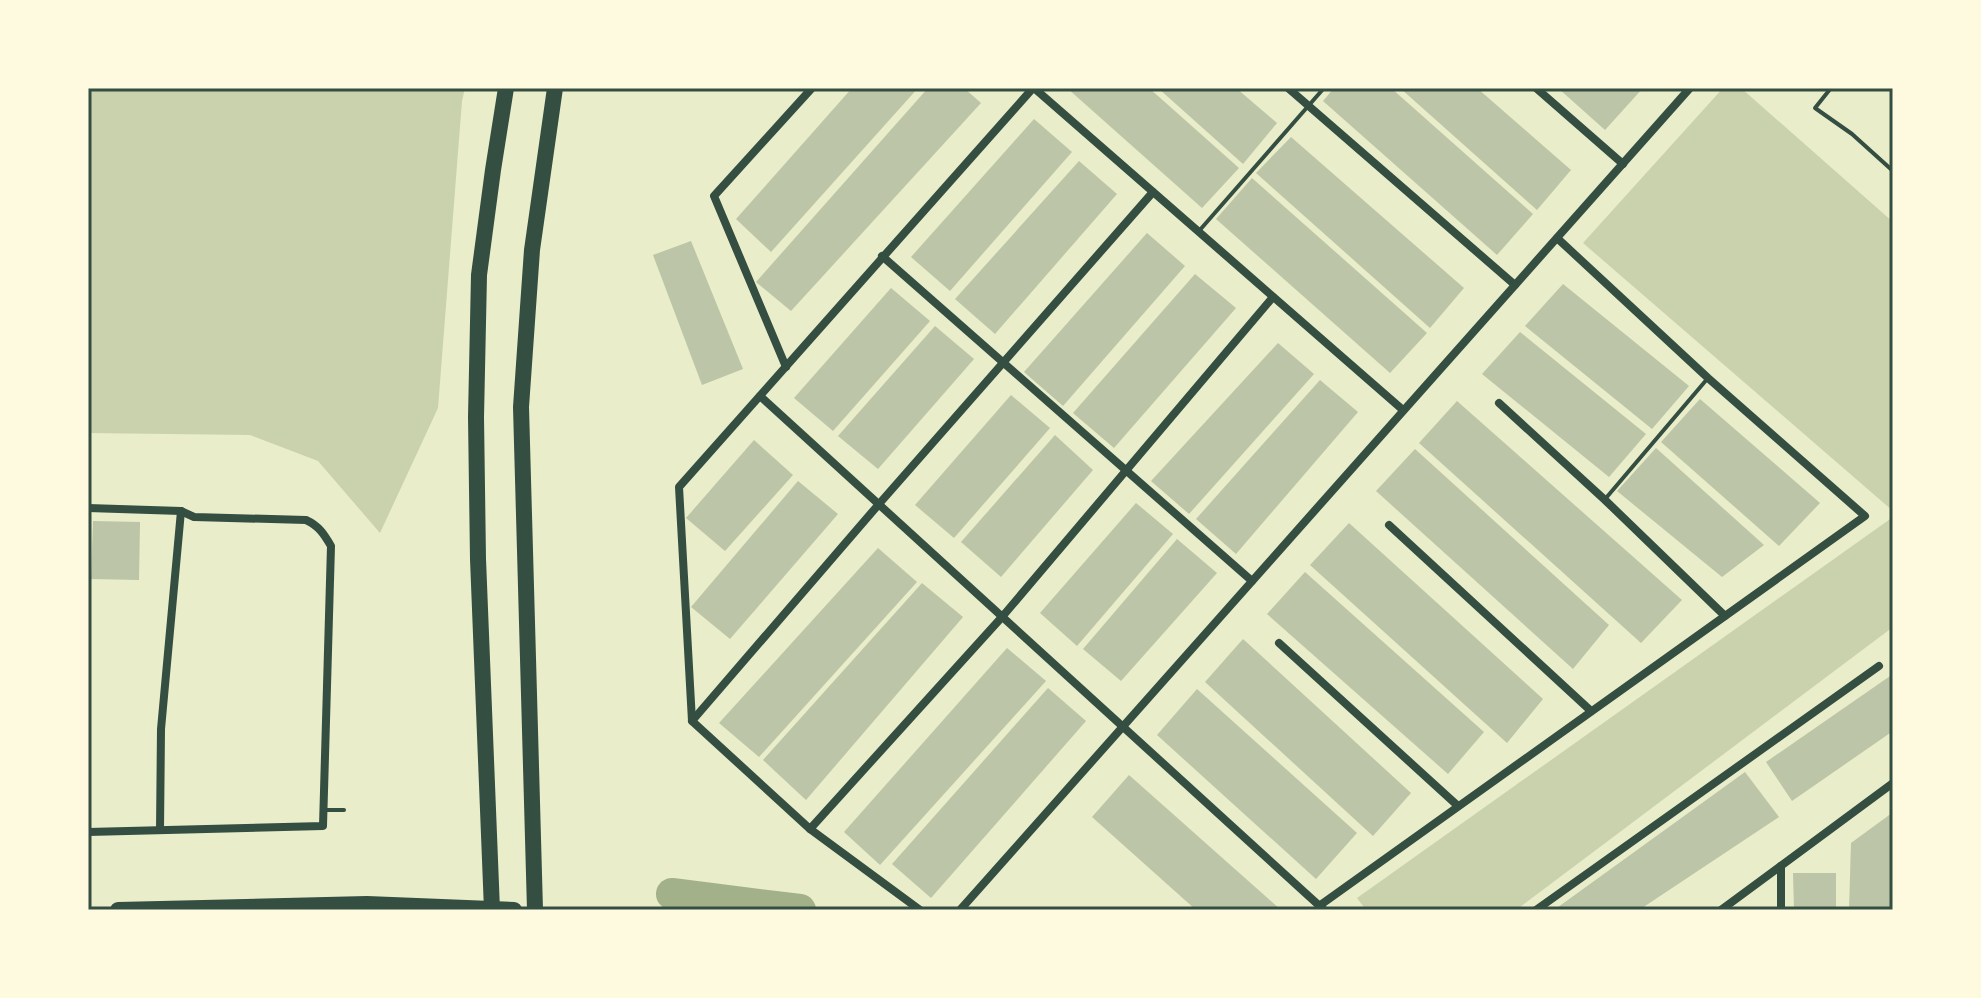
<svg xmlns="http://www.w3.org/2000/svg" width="1981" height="998" font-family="Roboto,sans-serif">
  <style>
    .green { fill: #cad2ad }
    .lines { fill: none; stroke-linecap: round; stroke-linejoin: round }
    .river { stroke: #a3b18a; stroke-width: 32 }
    .building { fill: #bcc5a7 }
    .service { stroke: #344e41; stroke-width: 4 }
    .minor { stroke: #344e41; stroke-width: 8 }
    .motorway { stroke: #344e41; stroke-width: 16 }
    .neatline { fill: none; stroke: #344e41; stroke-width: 3 }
  </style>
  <rect width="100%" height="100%" fill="#e9edc9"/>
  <!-- green -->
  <g class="green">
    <polygon points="88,88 465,88 462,101 438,408 380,533 318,461 250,435 88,433"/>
    <polygon points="1723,88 1741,88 1893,222 1893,511 1583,243"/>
    <polygon points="1893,517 1893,627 1516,910 1366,910 1357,898"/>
  </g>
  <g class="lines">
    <!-- river -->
    <polyline class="river" points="672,894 800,910"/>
  </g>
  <!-- building -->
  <g class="building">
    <polygon points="852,88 918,88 771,252 736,219"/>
    <polygon points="928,88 964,88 981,103 791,311 756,282"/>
    <polygon points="1067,88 1149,88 1239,168 1202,208"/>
    <polygon points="1158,88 1236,88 1277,123 1243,164"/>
    <polygon points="1334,88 1391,88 1533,214 1497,255 1323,101"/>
    <polygon points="1400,88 1477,88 1571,170 1537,210"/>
    <polygon points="1558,88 1643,88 1605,130"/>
    <polygon points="1034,119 1072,152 950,291 911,257"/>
    <polygon points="1291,137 1464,288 1430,328 1256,173"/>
    <polygon points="1079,161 1117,194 995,334 955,299"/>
    <polygon points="1252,178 1427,333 1390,373 1216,219"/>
    <polygon points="1147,233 1185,266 1063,406 1024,372"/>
    <polygon points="691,241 743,369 702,385 653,255"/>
    <polygon points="1195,274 1236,308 1114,448 1073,413"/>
    <polygon points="1563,284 1689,386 1652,429 1525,326"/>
    <polygon points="891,288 930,321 833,431 794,398"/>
    <polygon points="935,326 974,359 878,469 838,436"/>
    <polygon points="1520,332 1646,434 1609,477 1482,374"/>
    <polygon points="1278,343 1314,374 1189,514 1151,481"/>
    <polygon points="1320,380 1358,412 1236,554 1196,519"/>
    <polygon points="1011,395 1050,428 954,538 915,505"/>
    <polygon points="1700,399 1820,503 1779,546 1661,442"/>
    <polygon points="1457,401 1682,600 1641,643 1419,443"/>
    <polygon points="1055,435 1093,470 1001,577 961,542"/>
    <polygon points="754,440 793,475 725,551 686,518"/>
    <polygon points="1656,448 1764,545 1722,577 1617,491"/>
    <polygon points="1415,449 1609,625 1573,669 1376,491"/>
    <polygon points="798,481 838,514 730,639 691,607"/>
    <polygon points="1136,503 1173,534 1077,646 1040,613"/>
    <polygon points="93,521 140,522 139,580 91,579"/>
    <polygon points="1349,523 1543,699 1507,743 1310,565"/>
    <polygon points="1177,539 1217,573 1121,681 1083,649"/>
    <polygon points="878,548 917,582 759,757 719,723"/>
    <polygon points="1305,572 1484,732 1448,774 1267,614"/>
    <polygon points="922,583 963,617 806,800 763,760"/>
    <polygon points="1243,639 1411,793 1373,836 1205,682"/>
    <polygon points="1007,648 1046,681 880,865 844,832"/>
    <polygon points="1893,674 1893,731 1792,801 1766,762"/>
    <polygon points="1048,688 1086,721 931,898 892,864"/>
    <polygon points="1197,689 1357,833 1316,879 1157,735"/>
    <polygon points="1745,772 1779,817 1639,910 1554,910"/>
    <polygon points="1129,775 1281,910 1196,910 1092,817"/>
    <polygon points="1892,813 1891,910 1849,910 1851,843"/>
    <polygon points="1793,873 1836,873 1836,910 1794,910"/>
  </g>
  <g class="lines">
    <!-- service -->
    <g class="service">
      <polyline points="1831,88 1815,108 1852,134 1893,171"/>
      <polyline points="1199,231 1324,88"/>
      <polyline points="1606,498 1708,378"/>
      <polyline points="326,810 344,810"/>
    </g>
    <!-- minor -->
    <g class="minor">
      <polyline points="1034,88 1403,410"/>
      <polyline points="1288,88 1515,285"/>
      <polyline points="1536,88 1623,164"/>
      <polyline points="882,256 1252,581"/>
      <polyline points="786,367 714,196 812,88"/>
      <polyline points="760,396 1324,910"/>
      <polyline points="1499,403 1605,500 1725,616"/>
      <path d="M 88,508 L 181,511 L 194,517 L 306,520 C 319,526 324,534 331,546 L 323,826 L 88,832"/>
      <polyline points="1389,525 1591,711"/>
      <polyline points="1279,643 1458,806"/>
      <polyline points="692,721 879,504 1153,192"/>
      <polyline points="810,829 1002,617 1273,297"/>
      <polyline points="160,830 161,729 181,511"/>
      <polyline points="1781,866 1781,910"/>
      <polyline points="1319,906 1865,516 1708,378 1557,238"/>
      <polyline points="920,910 810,829 692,721 679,487 1033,88"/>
      <polyline points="960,910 1690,88"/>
      <polyline points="1536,910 1879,666"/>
      <polyline points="1721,910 1893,783"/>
    </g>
    <!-- motorway -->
    <g class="motorway">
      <polyline points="118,910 367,904 514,910"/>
      <polyline points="492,910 478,559 476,417 479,275 493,170 506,88"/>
      <polyline points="535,910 521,407 532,250 555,88"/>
    </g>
  </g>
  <!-- border -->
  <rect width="1981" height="998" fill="none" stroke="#fefae0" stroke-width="180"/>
  <rect x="90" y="90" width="1801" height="818" class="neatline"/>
</svg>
